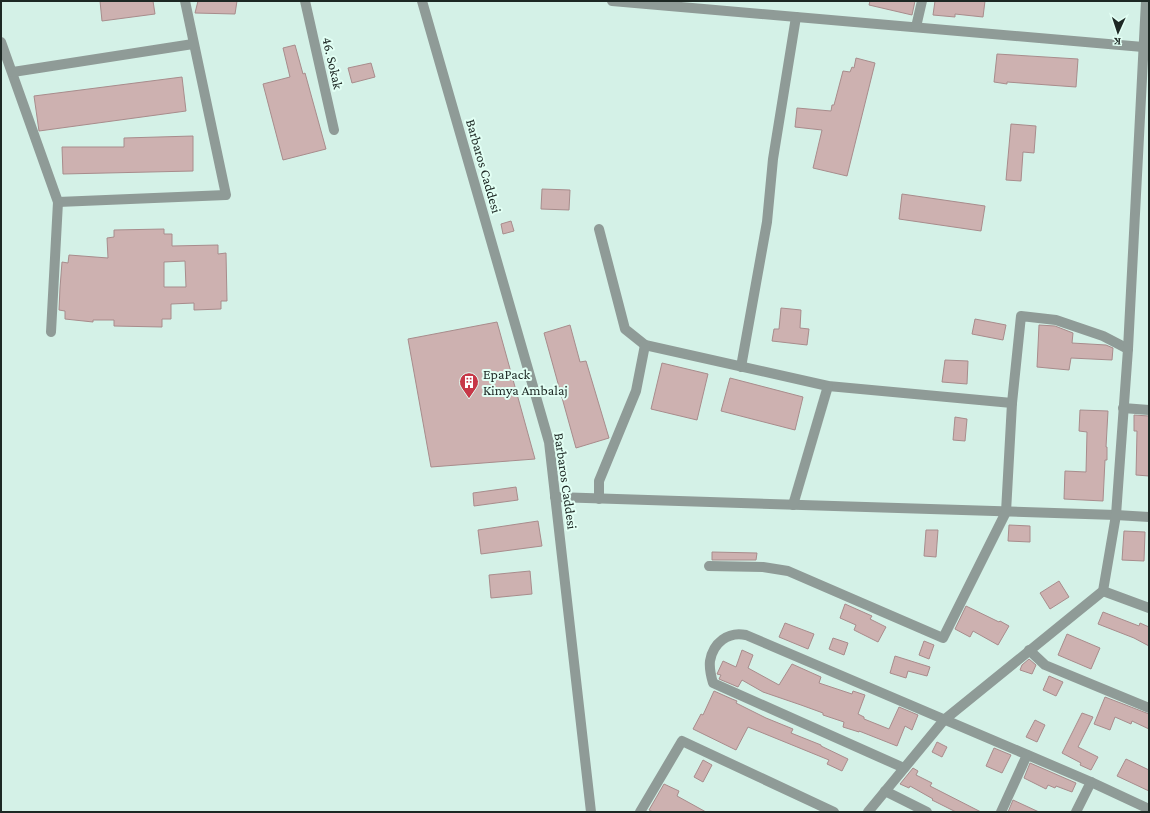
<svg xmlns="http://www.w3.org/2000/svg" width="1150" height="813" font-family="'Crimson Pro',serif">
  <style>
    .building { fill: #cdb1b0; stroke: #a88c8c; fill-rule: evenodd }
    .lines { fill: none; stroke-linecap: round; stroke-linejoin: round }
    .minor { stroke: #8f9b97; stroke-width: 10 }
    .labels { text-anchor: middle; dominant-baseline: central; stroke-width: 4; stroke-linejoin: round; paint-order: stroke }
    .street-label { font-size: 14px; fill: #1d2824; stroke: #e2fff4 }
    .poi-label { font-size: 14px; fill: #1d2824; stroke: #e2fff4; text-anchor: start }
  </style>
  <rect width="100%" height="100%" fill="#d4f1e7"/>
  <!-- building -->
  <g class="building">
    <polygon points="100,1 153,1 155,14 102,21"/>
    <polygon points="198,1 237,1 235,14 195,13"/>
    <polygon points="870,1 915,1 912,15 869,5"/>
    <polygon points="935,1 985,1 983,17 955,14 955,17 933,15"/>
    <polygon points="295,45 303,74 305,73 326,149 283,160 263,84 290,77 283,48"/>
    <polygon points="997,54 1078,59 1076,87 1007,82 1007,84 994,82"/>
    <polygon points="856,58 875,63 847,176 813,168 822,130 795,127 797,108 831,111 832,105 834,105 843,71 850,72 852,67 854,68"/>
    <polygon points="371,63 375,77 352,83 348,68"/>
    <polygon points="182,77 186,111 39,131 34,96"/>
    <polygon points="1011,124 1036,126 1034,153 1023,152 1021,181 1006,180"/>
    <polygon points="193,136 193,171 63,174 62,147 124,147 124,138"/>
    <polygon points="542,189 570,190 569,210 541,209"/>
    <polygon points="902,194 985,206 981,231 899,219"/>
    <polygon points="511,221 514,231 503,234 501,224"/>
    <path d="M 164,229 L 164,234 L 172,234 L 172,246 L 218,245 L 218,254 L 226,253 L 227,301 L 221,301 L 221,309 L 194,310 L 194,303 L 171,304 L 171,319 L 162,319 L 162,327 L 114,326 L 114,320 L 93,320 L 93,322 L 65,319 L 65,311 L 59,310 L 60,288 L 62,262 L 68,263 L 69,255 L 108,258 L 107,238 L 114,237 L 114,230 ZM 185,261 L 186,287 L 164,287 L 164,262 Z"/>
    <polygon points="781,308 801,310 800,328 809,329 807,345 772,341 774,329 779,329"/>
    <polygon points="975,319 1006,325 1003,340 972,334"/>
    <polygon points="497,322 535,459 431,467 408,339"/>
    <polygon points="570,325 580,362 586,361 609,438 576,448 544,333"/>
    <polygon points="1039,325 1055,326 1073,333 1072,343 1106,345 1113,348 1112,360 1071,358 1069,370 1037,367"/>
    <polygon points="945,360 968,361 967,384 942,382"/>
    <polygon points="662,363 708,374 697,420 651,409"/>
    <polygon points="730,378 803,397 795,430 721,411"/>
    <polygon points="1080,410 1108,411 1106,447 1107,447 1107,460 1105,460 1103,501 1064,499 1065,471 1086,472 1087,432 1079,431"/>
    <polygon points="1134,415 1149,416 1149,476 1136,475 1137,431 1134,431"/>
    <polygon points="955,417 967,419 965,441 953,440"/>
    <polygon points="516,487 518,500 474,506 473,493"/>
    <polygon points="538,521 542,546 481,554 478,530"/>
    <polygon points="1009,525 1030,526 1030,542 1008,541"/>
    <polygon points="926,530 938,530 936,557 924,556"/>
    <polygon points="1124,531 1145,532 1144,561 1122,560"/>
    <polygon points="712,552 757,553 756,560 712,560"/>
    <polygon points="530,571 532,594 491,598 489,575"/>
    <polygon points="1059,581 1069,597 1050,609 1040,593"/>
    <polygon points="845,604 872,616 870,619 886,627 878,642 854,630 856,625 840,618"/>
    <polygon points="966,606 999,622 1000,621 1009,626 998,645 973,631 970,637 955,629"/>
    <polygon points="1103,612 1139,626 1140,623 1149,627 1149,646 1134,638 1098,624"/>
    <polygon points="785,623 814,634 808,649 779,637"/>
    <polygon points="1067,634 1100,648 1091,669 1058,655"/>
    <polygon points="833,638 848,643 844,655 829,649"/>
    <polygon points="924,641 934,645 929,659 919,655"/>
    <polygon points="742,650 753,655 748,668 779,685 792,664 821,677 819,683 852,694 853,691 865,695 858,714 864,717 864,719 889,729 899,707 918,715 912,730 905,726 897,746 859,731 859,732 843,727 844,722 823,715 823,713 801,705 763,692 742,680 738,687 719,679 721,675 717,674 723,661 736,667"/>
    <polygon points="895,656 930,667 927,676 908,671 906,678 890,673"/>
    <polygon points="1029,659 1036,665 1032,674 1020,670 1022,665"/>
    <polygon points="1049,676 1063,682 1056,696 1043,690"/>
    <polygon points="714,691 732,699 737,701 736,703 766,718 793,729 791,733 821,745 821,746 848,759 842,771 827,764 829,760 748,727 736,750 693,729 701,714 703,715"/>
    <polygon points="1105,697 1149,714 1149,729 1132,721 1131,724 1115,717 1110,730 1094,724"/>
    <polygon points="1082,713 1093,717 1078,747 1098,757 1091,770 1080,765 1081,763 1062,753"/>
    <polygon points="1035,720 1045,725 1037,742 1026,737"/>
    <polygon points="937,742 947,747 942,757 932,752"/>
    <polygon points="994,748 1011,755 1002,773 986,766"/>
    <polygon points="1126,759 1149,770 1149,791 1117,776"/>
    <polygon points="703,760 712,765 703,782 694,777"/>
    <polygon points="1030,763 1076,783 1072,792 1056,786 1055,788 1048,785 1046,789 1024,778"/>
    <polygon points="913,768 918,771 916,775 932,783 930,786 981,812 956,812 932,800 933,799 910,786 909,788 900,784"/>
    <polygon points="664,784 679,791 677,796 706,812 653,812 649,810"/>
    <polygon points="1013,800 1039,812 1008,812"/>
  </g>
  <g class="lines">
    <!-- minor -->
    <g class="minor">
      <polyline points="305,1 334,130"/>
      <polyline points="422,1 549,442 591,812"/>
      <polyline points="612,1 1143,47"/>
      <polyline points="916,27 922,1"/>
      <polyline points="1,42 58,202 51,332"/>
      <polyline points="13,72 193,44"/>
      <polyline points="58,202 226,195 185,1"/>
      <polyline points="599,229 625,329 645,345 828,386 1012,403"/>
      <polyline points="741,367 767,222 773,159 796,17"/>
      <polyline points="1123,408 1149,410"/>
      <polyline points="555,497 1116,515 1149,517"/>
      <polyline points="599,499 599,481 636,391 645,345"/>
      <polyline points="793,505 828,386"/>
      <polyline points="709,566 763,567 788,571 943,638 1006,512 1012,403 1021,316 1056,320 1103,336 1128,349"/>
      <polyline points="1103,591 1149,608"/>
      <polyline points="1029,650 1045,665 1149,708"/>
      <path d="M 904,768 L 713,683 C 711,676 709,669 710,661 C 713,643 728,631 746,635 L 1091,782 L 1149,809"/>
      <polyline points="885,791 927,812"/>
      <polyline points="640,812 682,741 834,812"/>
      <polyline points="868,812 944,720 1103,591 1116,515 1128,349 1146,1"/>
      <polyline points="1001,812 1027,755"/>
      <polyline points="1076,812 1091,782"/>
    </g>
  </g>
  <!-- icons -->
  <defs>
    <symbol id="building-pin" viewBox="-11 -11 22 30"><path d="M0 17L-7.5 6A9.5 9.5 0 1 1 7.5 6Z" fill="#c73748" stroke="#e2fff4"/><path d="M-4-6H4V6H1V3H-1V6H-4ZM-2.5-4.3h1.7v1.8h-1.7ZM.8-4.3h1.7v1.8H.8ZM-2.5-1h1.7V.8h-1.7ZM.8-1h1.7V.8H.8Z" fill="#fff"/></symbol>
  </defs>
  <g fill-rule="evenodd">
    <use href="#building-pin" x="458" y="371" width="22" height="30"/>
  </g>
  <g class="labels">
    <!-- street labels -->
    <g class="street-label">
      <text transform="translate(333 63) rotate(77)">46. Sokak</text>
      <text transform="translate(484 166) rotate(74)">Barbaros Caddesi</text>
      <text transform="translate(566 481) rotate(82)">Barbaros Caddesi</text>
    </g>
    <!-- poi labels -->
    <g class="poi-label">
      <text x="483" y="374">EpaPack<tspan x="483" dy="16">Kimya Ambalaj</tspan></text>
    </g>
  </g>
  <!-- border -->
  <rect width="1150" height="813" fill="none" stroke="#1d2824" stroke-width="4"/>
  <!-- north arrow -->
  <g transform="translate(1118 32) rotate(183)" stroke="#e2fff4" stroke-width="3" paint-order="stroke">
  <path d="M0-3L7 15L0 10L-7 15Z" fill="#1d2824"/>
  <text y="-6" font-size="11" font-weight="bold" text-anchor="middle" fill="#1d2824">K</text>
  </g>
</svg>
